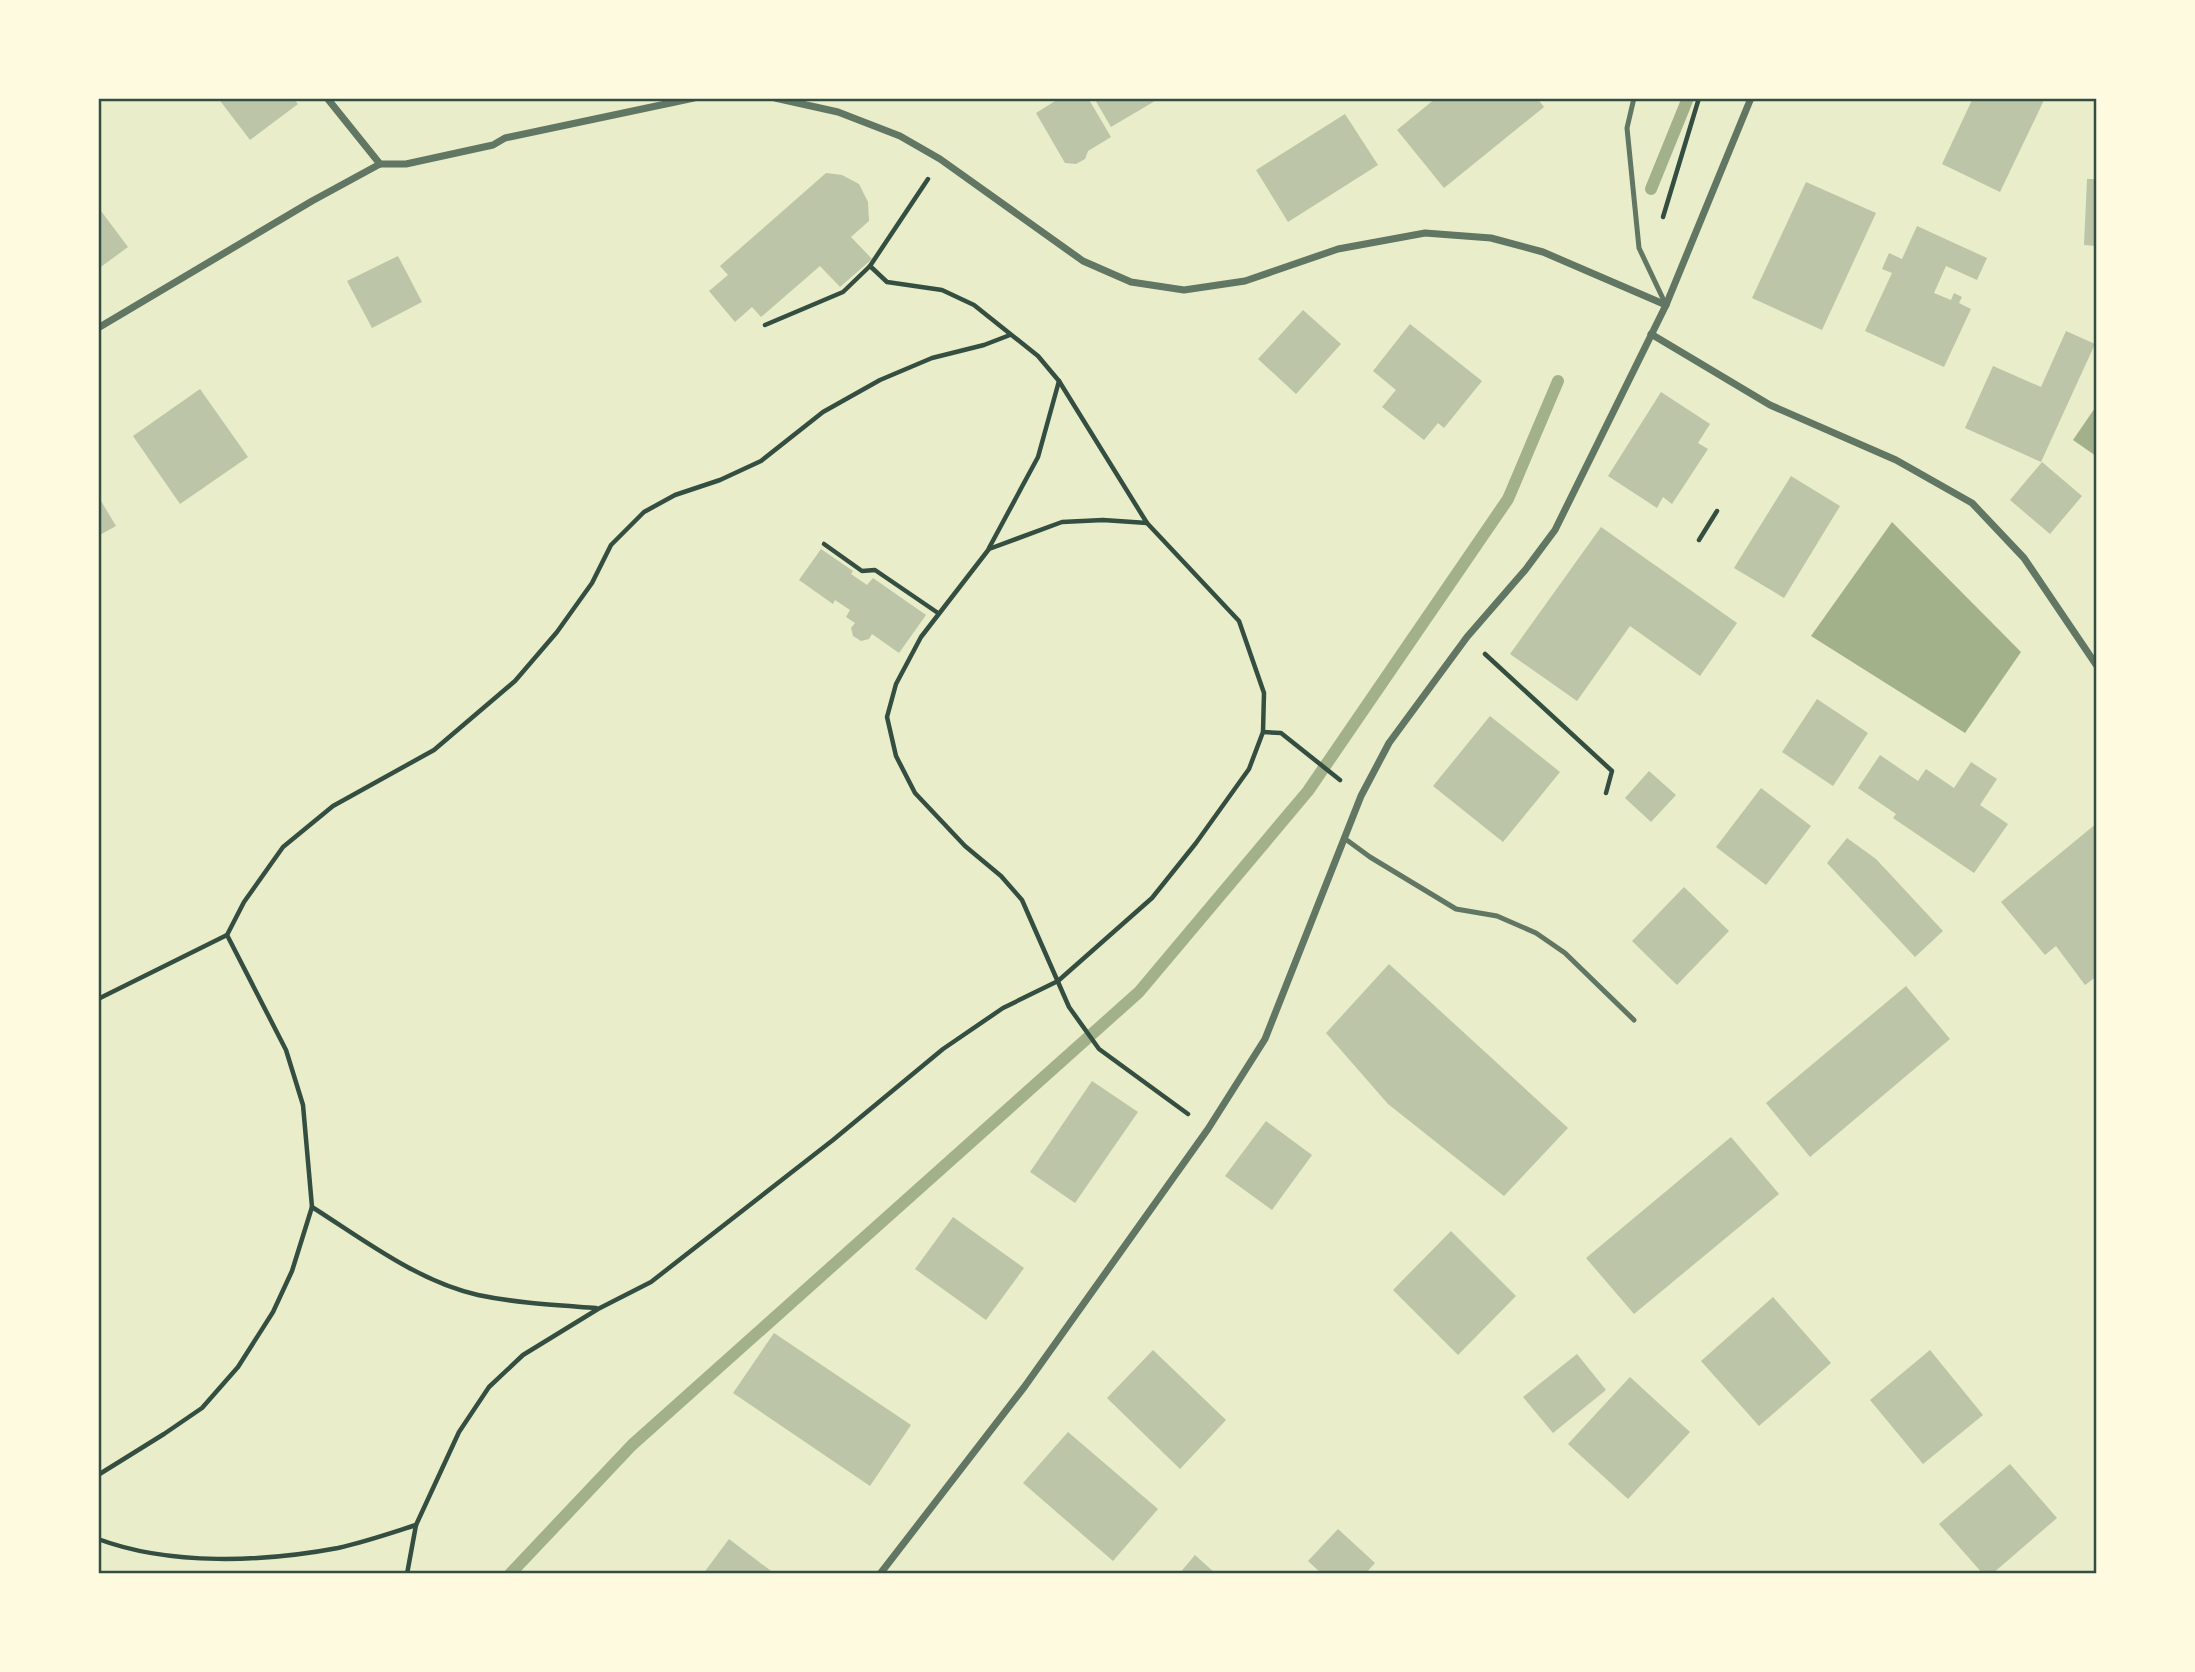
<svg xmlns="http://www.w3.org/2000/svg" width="2195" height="1672" font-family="'Open Sans',sans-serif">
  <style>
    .water { fill: #a3b18a }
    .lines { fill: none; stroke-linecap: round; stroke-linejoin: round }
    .stream { stroke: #a3b18a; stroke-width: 12 }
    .building { fill: #bcc5a7 }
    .path { stroke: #344e41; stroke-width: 4.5 }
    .service { stroke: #617663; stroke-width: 5 }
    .minor { stroke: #617663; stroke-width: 7 }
    .neatline { fill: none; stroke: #344e41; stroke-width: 2.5 }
  </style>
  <rect width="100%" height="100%" fill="#e9edc9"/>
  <!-- water -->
  <g class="water">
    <polygon points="2097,405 2097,454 2096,456 2073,440"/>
    <polygon points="1892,522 2021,652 1965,733 1811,636"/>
  </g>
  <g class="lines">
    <!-- stream -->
    <g class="stream">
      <polyline points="1651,189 1688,98"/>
      <polyline points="510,1574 632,1445 1139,992 1308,791 1508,499 1558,381"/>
    </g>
  </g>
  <!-- building -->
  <g class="building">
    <polygon points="218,98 293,98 298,104 250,140"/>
    <polygon points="1060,98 1088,98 1111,137 1088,151 1085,159 1076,164 1065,163 1036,113"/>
    <polygon points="1094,98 1160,98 1111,127"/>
    <polygon points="1436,98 1537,98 1544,107 1444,188 1397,130"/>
    <polygon points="1973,98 2045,98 2000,192 1942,164"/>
    <polygon points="1345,114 1378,165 1288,222 1256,170"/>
    <polygon points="826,173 842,175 859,184 868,202 869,221 851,237 872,259 840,287 820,266 761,317 752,307 735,322 709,291 728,275 720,266"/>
    <polygon points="2087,179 2097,179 2097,246 2084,245"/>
    <polygon points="1806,182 1876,213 1822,330 1752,298"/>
    <polygon points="98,207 128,247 98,269"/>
    <polygon points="1917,226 1987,258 1977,280 1946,266 1934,293 1951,300 1954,293 1962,297 1959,303 1971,309 1944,367 1865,331 1892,273 1882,269 1889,253 1902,259"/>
    <polygon points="398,256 422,302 372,328 347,281"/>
    <polygon points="1303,310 1341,344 1296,394 1258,359"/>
    <polygon points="1410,324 1482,381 1444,428 1438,423 1424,440 1382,407 1396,390 1373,371"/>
    <polygon points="2066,331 2095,344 2041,462 1965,428 1993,366 2041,387"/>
    <polygon points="200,389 248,457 180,504 133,436"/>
    <polygon points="1661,392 1710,424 1698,443 1708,449 1672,504 1663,497 1657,508 1608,476"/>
    <polygon points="2042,462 2082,496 2050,534 2010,500"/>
    <polygon points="1791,476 1840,506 1784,598 1734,568"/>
    <polygon points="98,496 116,526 98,536"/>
    <polygon points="1601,527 1737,623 1700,676 1630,626 1577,701 1510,654"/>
    <polygon points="821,549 853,571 851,574 867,585 873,578 926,615 899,653 872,634 869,639 861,641 853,636 851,628 855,623 846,617 850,610 835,600 833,604 799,580"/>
    <polygon points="1817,699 1868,733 1833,786 1782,752"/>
    <polygon points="1490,716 1560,772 1503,842 1433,786"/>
    <polygon points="1880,755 1918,781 1926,769 1954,788 1971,762 1997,779 1980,805 2008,824 1974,873 1893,818 1896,814 1858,788"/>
    <polygon points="1649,771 1676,795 1651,822 1625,798"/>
    <polygon points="1761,788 1811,826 1766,885 1716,847"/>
    <polygon points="2097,823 2097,976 2085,985 2056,946 2045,955 2001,902"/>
    <polygon points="1847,838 1876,859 1943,931 1915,957 1827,863"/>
    <polygon points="1684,887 1729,931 1677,985 1632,941"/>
    <polygon points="1389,964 1568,1128 1504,1196 1388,1104 1326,1033"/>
    <polygon points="1906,986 1950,1039 1810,1157 1766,1103"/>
    <polygon points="1092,1081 1138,1112 1075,1203 1030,1172"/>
    <polygon points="1266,1121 1312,1155 1272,1210 1225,1176"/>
    <polygon points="1731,1137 1779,1194 1634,1314 1586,1258"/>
    <polygon points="953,1217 1024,1268 986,1320 915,1269"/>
    <polygon points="1451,1231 1516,1296 1458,1355 1393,1290"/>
    <polygon points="1773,1297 1831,1363 1759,1426 1701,1361"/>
    <polygon points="774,1333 911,1425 870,1486 733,1393"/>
    <polygon points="1153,1350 1226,1420 1180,1469 1107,1398"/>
    <polygon points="1930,1350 1983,1415 1923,1464 1870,1400"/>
    <polygon points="1577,1354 1606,1390 1553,1433 1523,1397"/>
    <polygon points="1630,1377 1690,1432 1628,1499 1568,1444"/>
    <polygon points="1068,1432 1158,1509 1113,1561 1023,1483"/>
    <polygon points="2010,1464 2057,1518 1992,1574 1983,1574 1939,1524"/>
    <polygon points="1338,1529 1375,1563 1365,1574 1322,1574 1308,1561"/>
    <polygon points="729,1539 775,1574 703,1574"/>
    <polygon points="1195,1555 1216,1574 1179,1574"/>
  </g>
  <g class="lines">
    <!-- path -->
    <g class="path">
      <polyline points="1663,217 1699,98"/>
      <polyline points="765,325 843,292 870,266 928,179"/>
      <polyline points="1147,523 1103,520 1062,522 989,549 921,637 896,684 887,717 896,756 915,793 965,846 1001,876 1022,900 1069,1007 1099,1049 1188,1114"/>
      <polyline points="1699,540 1717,511"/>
      <polyline points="824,544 862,571 875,570 938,613"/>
      <polyline points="989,548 1038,457 1059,381"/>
      <polyline points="1485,654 1612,771 1606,793"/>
      <polyline points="1263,732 1281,733 1340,780"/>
      <polyline points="98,999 227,935 244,902 283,847 333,806 434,750 515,681 557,632 592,583 611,545 644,512 675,495 720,480 761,461 823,412 880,380 932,358 984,345 1010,335"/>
      <path d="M 312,1207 C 364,1240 417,1281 478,1295 C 516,1303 557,1305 596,1308"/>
      <polyline points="98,1475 164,1434 202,1408 238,1367 273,1312 292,1271 312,1207 303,1105 286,1050 227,935"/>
      <path d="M 98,1539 C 170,1566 264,1562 338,1548 C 365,1542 391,1533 416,1525"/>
      <polyline points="407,1574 416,1525 459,1432 489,1387 523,1355 598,1309 651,1282 833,1140 943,1049 1003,1008 1058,981 1152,898 1196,843 1249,769 1263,732 1264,693 1239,621 1147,523 1059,381 1038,356 974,305 942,290 887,282 870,266"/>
    </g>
    <!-- service -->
    <g class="service">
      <polyline points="1634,98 1627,128 1639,248 1666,305"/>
      <polyline points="1344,838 1370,857 1456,909 1497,916 1536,933 1565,953 1634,1020"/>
    </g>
    <!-- minor -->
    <g class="minor">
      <polyline points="327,98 380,164"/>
      <polyline points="775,98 838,112 900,136 940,159 1083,261 1131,282 1184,290 1245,281 1338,249 1425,233 1491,238 1543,252 1666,305"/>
      <polyline points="98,328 312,201 380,164 406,164 493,145 505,138 694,98"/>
      <polyline points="1651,334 1770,405 1896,460 1972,503 2024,558 2097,666"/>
      <polyline points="880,1574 1025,1386 1208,1129 1265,1039 1361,796 1389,743 1467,637 1526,569 1555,530 1666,305 1751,98"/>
    </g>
  </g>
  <!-- border -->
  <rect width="2195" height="1672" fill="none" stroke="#fefae0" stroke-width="200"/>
  <rect x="100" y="100" width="1995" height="1472" class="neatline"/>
</svg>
